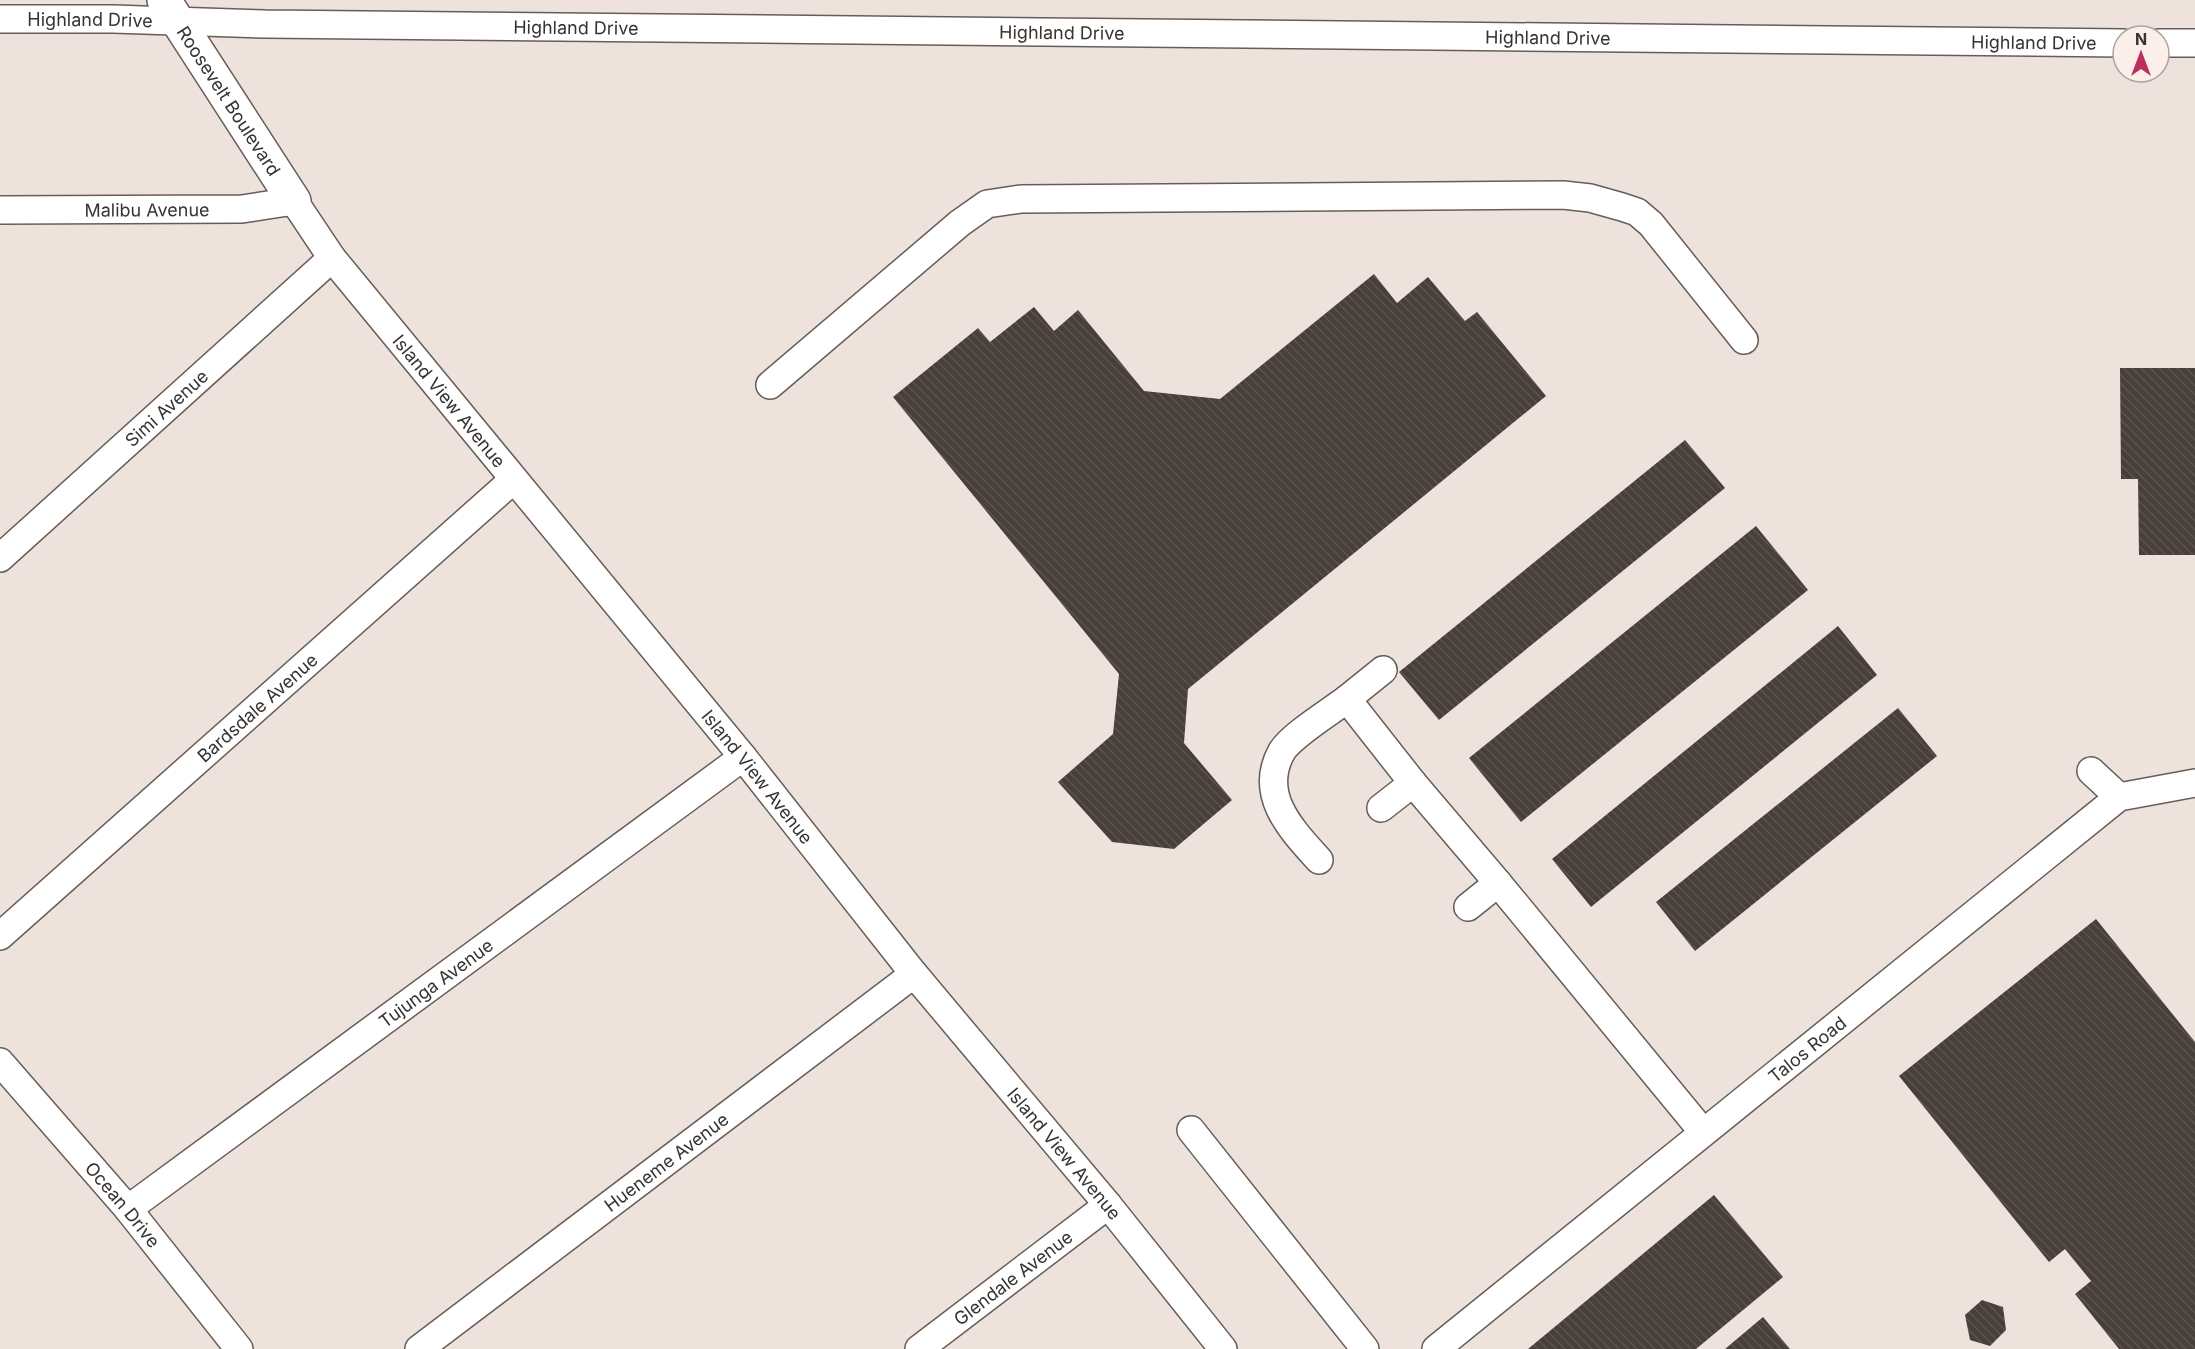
<svg xmlns="http://www.w3.org/2000/svg" width="2195" height="1349" font-family="Inter,sans-serif">
  <style>
    .building { fill: url(#building-back-hatch) }
    .lines { fill: none; stroke-linecap: round; stroke-linejoin: round }
    .street-casing { stroke: #675d57; stroke-width: 30 }
    .secondary-casing { stroke: #675d57; stroke-width: 36 }
    .street { stroke: #fff; stroke-width: 27 }
    .secondary { stroke: #fff; stroke-width: 33 }
    .labels { text-anchor: middle; dominant-baseline: central; stroke-width: 6; stroke-linejoin: round; paint-order: stroke }
    .street-label { font-size: 18px; fill: #373330; stroke: #fcefe9 }
  </style>
  <defs>
    <pattern id="building-back-hatch" width="6" height="6" patternUnits="userSpaceOnUse" patternTransform="scale(1.5)"><rect width="6" height="6" fill="#483f3a"/><path d="M-1 5l2 2M0 0l6 6M5-1l2 2" fill="none" stroke="#5a534e"/></pattern>
  </defs>
  <rect width="100%" height="100%" fill="#eee2dc"/>
  <!-- building -->
  <g class="building">
    <polygon points="1374,274 1397,303 1428,277 1465,321 1477,312 1546,396 1188,689 1184,743 1232,800 1174,849 1112,842 1058,782 1113,734 1119,674 893,397 978,328 990,342 1034,307 1054,331 1078,310 1144,391 1220,399"/>
    <polygon points="2120,368 2195,368 2195,555 2139,555 2138,479 2121,479"/>
    <polygon points="1685,440 1725,488 1439,720 1399,672"/>
    <polygon points="1756,526 1808,590 1521,822 1469,758"/>
    <polygon points="1838,626 1877,675 1591,907 1552,859"/>
    <polygon points="1898,708 1937,756 1695,951 1656,902"/>
    <polygon points="2096,919 2195,1042 2195,1349 2119,1349 2075,1294 2091,1281 2065,1249 2049,1262 1899,1076"/>
    <polygon points="1714,1195 1783,1277 1696,1349 1528,1349"/>
    <polygon points="1982,1300 2003,1307 2006,1330 1990,1346 1970,1340 1965,1315"/>
    <polygon points="1763,1317 1790,1349 1725,1349"/>
  </g>
  <g class="lines">
    <defs>
      <g id="street">
        <path id="s1" d="M 0,19 L 113,19 L 265,24 L 2123,43"/>
        <polyline points="2159,43 2195,43"/>
        <path id="s2" d="M 0,210 L 242,209 L 294,201 L 332,258 L 743,757 L 914,974 L 1108,1205 L 1223,1349"/>
        <polyline points="770,385 960,223 987,204 1021,199 1563,195 1590,198 1622,207 1637,212 1651,224 1744,340"/>
        <path id="s3" d="M 0,558 L 332,258"/>
        <polyline points="1383,670 1347,699 1413,783"/>
        <polyline points="2091,771 2119,797"/>
        <polyline points="1381,808 1413,783 1498,883"/>
        <path d="M 1319,860 C 1292,830 1257,795 1282,751 C 1292,735 1330,712 1347,699"/>
        <polyline points="1468,907 1498,883 1703,1132"/>
        <path id="s4" d="M 0,936 L 513,480"/>
        <path id="s5" d="M 0,1062 L 128,1209 L 239,1349"/>
        <polyline points="1191,1130 1365,1349"/>
        <path id="s6" d="M 128,1209 L 743,757"/>
        <path id="s7" d="M 419,1349 L 914,974"/>
        <path id="s8" d="M 919,1349 L 1108,1205"/>
        <path id="s9" d="M 1436,1349 L 2119,797 L 2195,783"/>
      </g>
      <g id="secondary">
        <path id="s10" d="M 164,0 L 294,201"/>
      </g>
    </defs>
    <!-- street casing -->
    <use href="#street" class="street-casing"/>
    <!-- secondary casing -->
    <use href="#secondary" class="secondary-casing"/>
    <!-- street -->
    <use href="#street" class="street"/>
    <!-- secondary -->
    <use href="#secondary" class="secondary"/>
  </g>
  <g class="labels">
    <!-- street labels -->
    <g class="street-label">
      <text stroke="none"><textPath href="#s1" startOffset="90">Highland Drive</textPath></text>
      <text stroke="none"><textPath href="#s1" startOffset="576">Highland Drive</textPath></text>
      <text stroke="none"><textPath href="#s1" startOffset="1062">Highland Drive</textPath></text>
      <text stroke="none"><textPath href="#s1" startOffset="1548">Highland Drive</textPath></text>
      <text stroke="none"><textPath href="#s1" startOffset="2034">Highland Drive</textPath></text>
      <text stroke="none"><textPath href="#s10" startOffset="120">Roosevelt Boulevard</textPath></text>
      <text stroke="none"><textPath href="#s2" startOffset="147">Malibu Avenue</textPath></text>
      <text stroke="none"><textPath href="#s2" startOffset="548">Island View Avenue</textPath></text>
      <text stroke="none"><textPath href="#s3" startOffset="224">Simi Avenue</textPath></text>
      <text stroke="none"><textPath href="#s4" startOffset="344">Bardsdale Avenue</textPath></text>
      <text stroke="none"><textPath href="#s2" startOffset="1034">Island View Avenue</textPath></text>
      <text stroke="none"><textPath href="#s6" startOffset="382">Tujunga Avenue</textPath></text>
      <text stroke="none"><textPath href="#s9" startOffset="477">Talos Road</textPath></text>
      <text stroke="none"><textPath href="#s2" startOffset="1520">Island View Avenue</textPath></text>
      <text stroke="none"><textPath href="#s7" startOffset="310">Hueneme Avenue</textPath></text>
      <text stroke="none"><textPath href="#s5" startOffset="188">Ocean Drive</textPath></text>
      <text stroke="none"><textPath href="#s8" startOffset="118">Glendale Avenue</textPath></text>
    </g>
  </g>
  <!-- north arrow -->
  <g transform="translate(2141 54)"><circle r="28" fill="#fcefe9" stroke="#ada49f" stroke-width="1.5"/>
  <path d="M0-4.5L10 22L0 15L-10 22Z" fill="#bc2e5e"/>
  <text y="-9" font-size="16" font-weight="bold" text-anchor="middle" fill="#373330">N</text>
  </g>
</svg>
